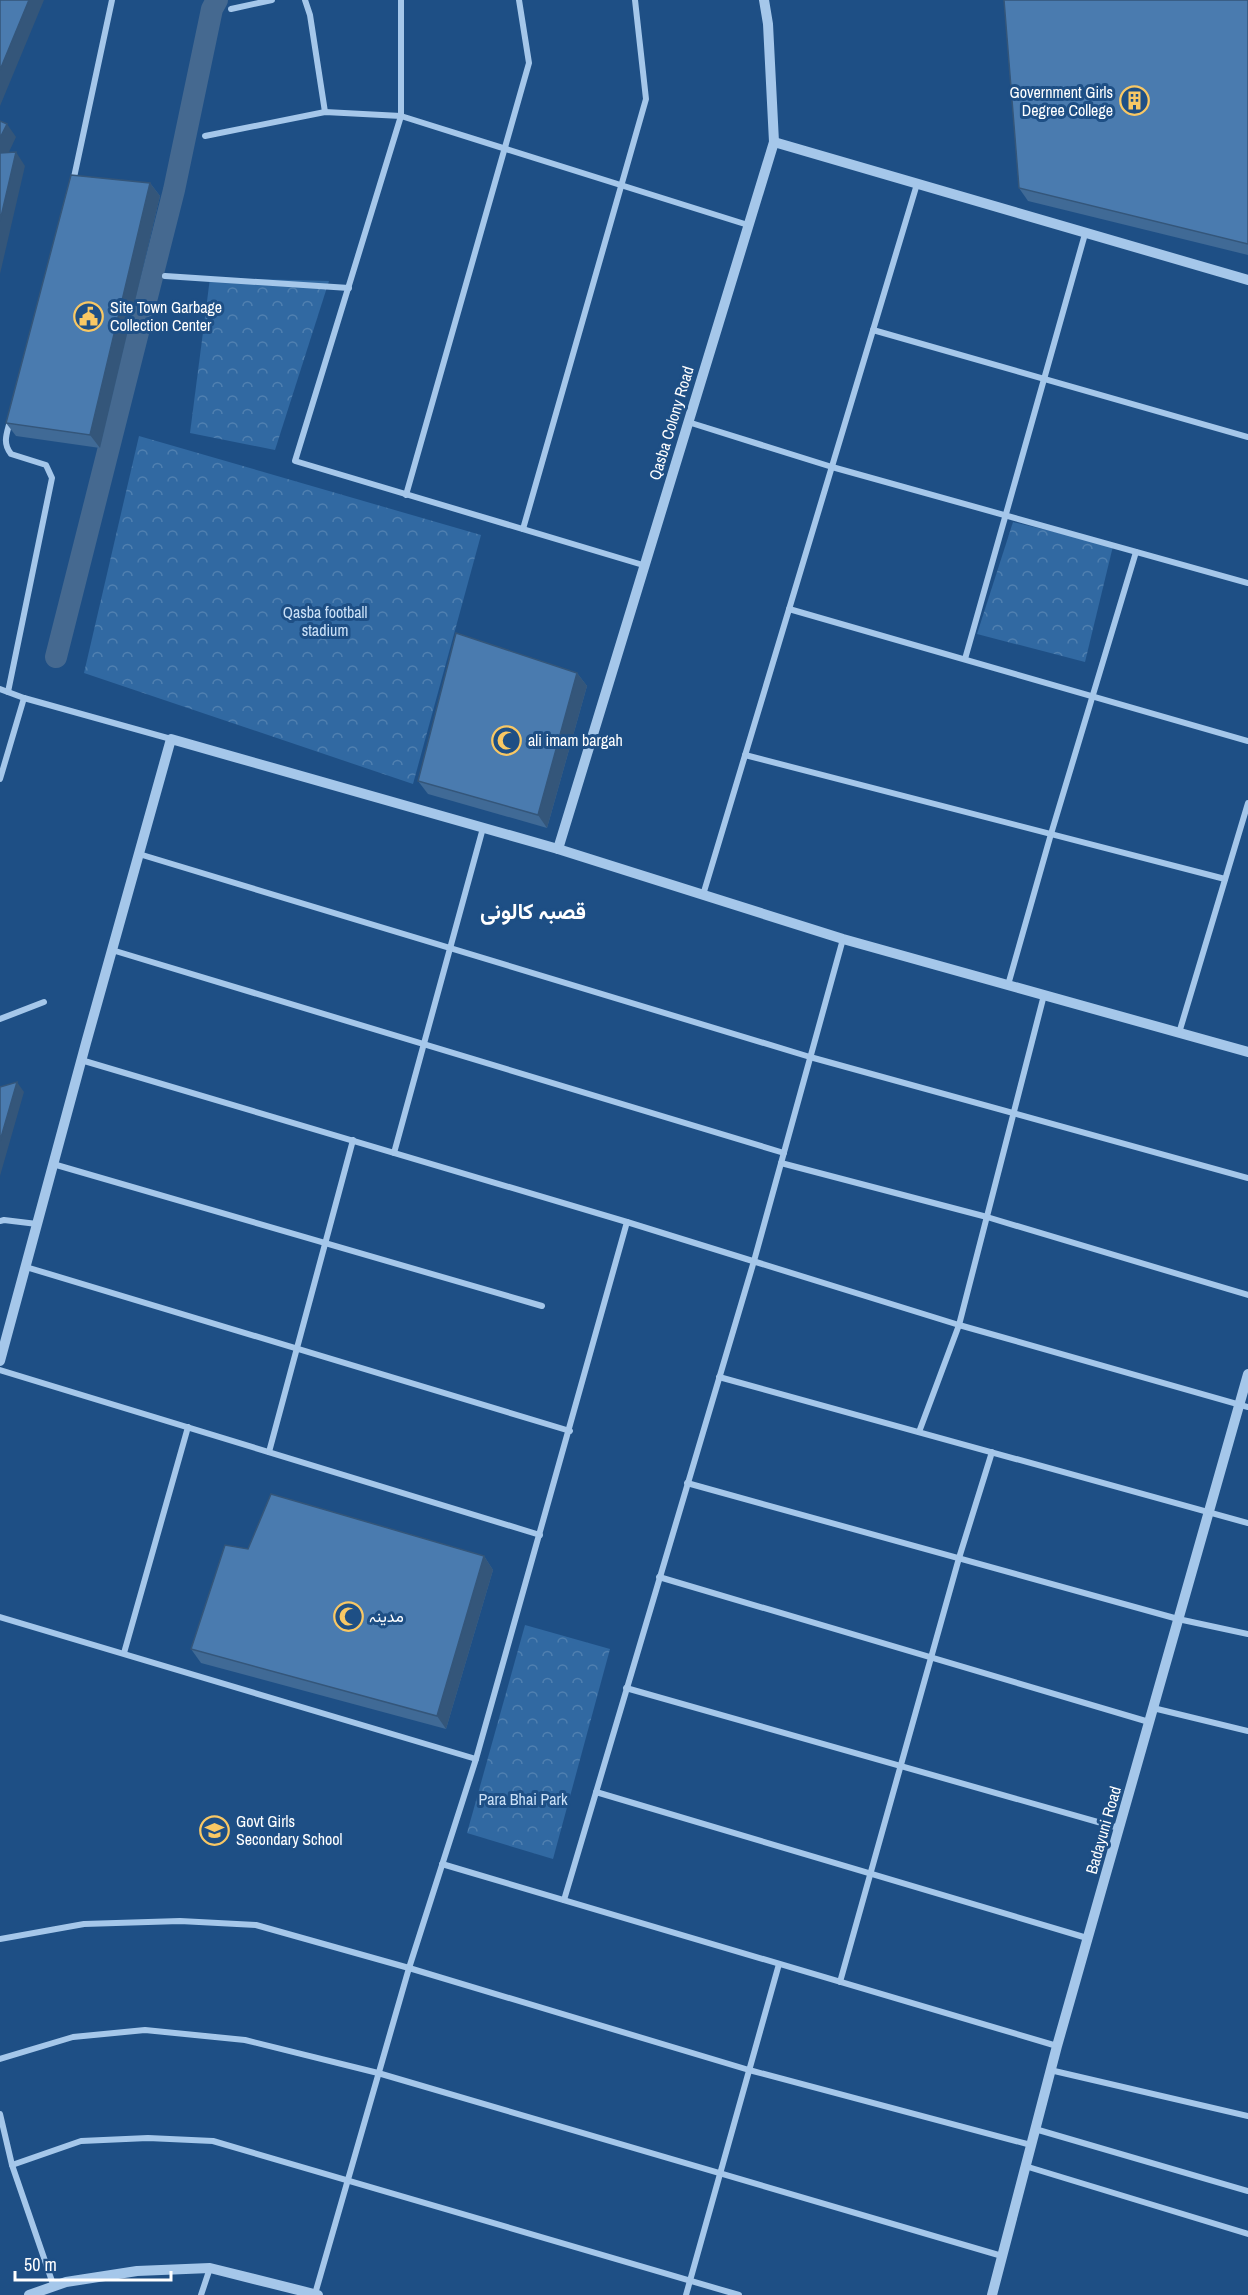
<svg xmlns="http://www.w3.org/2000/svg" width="1248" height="2295" font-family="'Archivo Narrow',Vazirmatn,sans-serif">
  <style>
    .park { fill: url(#park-crowns) }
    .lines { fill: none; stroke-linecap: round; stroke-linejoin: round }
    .canal { stroke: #456990; stroke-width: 22 }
    .minor { stroke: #a5c7ea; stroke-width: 6 }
    .tertiary { stroke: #a5c7ea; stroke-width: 10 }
    .wall { fill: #406a96 }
    .shaded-wall { fill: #34567a }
    .building { fill: #4a7baf; stroke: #34567a; stroke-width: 1.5 }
    .labels { text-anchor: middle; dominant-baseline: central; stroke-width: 6; stroke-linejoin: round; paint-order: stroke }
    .poi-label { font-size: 16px; fill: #fff; stroke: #1e4f85; text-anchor: start }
    .street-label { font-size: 16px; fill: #fff; stroke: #1e4f85 }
    .park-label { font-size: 16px; fill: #cae0f7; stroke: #1e4f85 }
    .district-label { font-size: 22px; font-weight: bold; fill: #fff; stroke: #1e4f85 }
  </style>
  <defs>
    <pattern id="park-crowns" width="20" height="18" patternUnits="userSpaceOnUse" patternTransform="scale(1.5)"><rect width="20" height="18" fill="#3169a2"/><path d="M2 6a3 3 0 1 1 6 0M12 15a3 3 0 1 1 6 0" fill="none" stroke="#5080b0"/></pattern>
  </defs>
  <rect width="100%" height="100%" fill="#1e4f85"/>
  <!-- park -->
  <g class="park">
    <polygon points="210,278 329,281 275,450 190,433"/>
    <polygon points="139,436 481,535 413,784 84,673"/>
    <polygon points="1013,522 1113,546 1085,662 977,634"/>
    <polygon points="525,1625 610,1649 553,1859 467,1833"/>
  </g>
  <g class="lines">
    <!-- canal -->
    <polyline class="canal" points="56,657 174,190 212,9 217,0"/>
    <!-- minor -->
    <g class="minor">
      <polyline points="305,0 310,15 325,112"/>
      <polyline points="401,0 401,116 295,461 643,565"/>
      <polyline points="231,9 272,0"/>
      <polyline points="205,136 325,112 401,116 748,225"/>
      <polyline points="73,182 112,0"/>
      <polyline points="165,276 349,288"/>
      <polyline points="873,330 1248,437"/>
      <polyline points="688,422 832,467 1248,583"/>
      <polyline points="406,495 529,63 519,0"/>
      <polyline points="523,529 646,99 635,0"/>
      <polyline points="789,609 1248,741"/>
      <polyline points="965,659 1085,234"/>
      <polyline points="0,689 24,698 171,739"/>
      <path d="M 8,692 L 52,478 L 46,465 L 11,454 C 2,443 7,433 10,421"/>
      <polyline points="745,755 1225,879"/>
      <polyline points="0,779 24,698"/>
      <polyline points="139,854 810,1057 1248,1178"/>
      <polyline points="703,895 917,184"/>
      <polyline points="112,950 784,1153"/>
      <polyline points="1008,985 1051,834 1136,552"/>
      <polyline points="0,1019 44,1002"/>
      <polyline points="1179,1033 1248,803"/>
      <polyline points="81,1060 627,1222 959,1325 1248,1407"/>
      <polyline points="394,1153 483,828"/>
      <polyline points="781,1163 987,1217 1248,1295"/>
      <polyline points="53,1164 542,1306"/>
      <polyline points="0,1221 4,1220 37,1224"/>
      <polyline points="26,1267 570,1431"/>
      <polyline points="0,1370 540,1535"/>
      <polyline points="719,1377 1248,1523"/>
      <polyline points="919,1432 959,1325 1044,995"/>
      <polyline points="269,1452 353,1140"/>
      <polyline points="687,1483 1178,1619 1248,1634"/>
      <polyline points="659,1577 1149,1722"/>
      <polyline points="0,1617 476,1759"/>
      <polyline points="124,1653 188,1427"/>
      <polyline points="626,1688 1119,1828"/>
      <polyline points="1153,1708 1248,1731"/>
      <polyline points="596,1792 1087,1938"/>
      <polyline points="442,1864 1057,2046"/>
      <polyline points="564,1900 754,1261 843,939"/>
      <polyline points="0,1939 84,1924 180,1921 256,1925 409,1968 749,2070 1031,2145"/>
      <polyline points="840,1982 959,1558 992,1452"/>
      <polyline points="0,2059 73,2037 145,2030 245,2040 378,2073 1002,2256"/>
      <polyline points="1050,2070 1248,2116"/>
      <polyline points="0,2114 12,2165 54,2287"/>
      <polyline points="1035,2129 1248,2191"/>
      <polyline points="12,2165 81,2141 148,2138 213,2141 739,2295"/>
      <polyline points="1025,2166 1248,2234"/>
      <polyline points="315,2294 409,1968 476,1759 627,1222"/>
      <polyline points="201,2295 210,2268"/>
      <polyline points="686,2295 779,1964"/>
    </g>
    <!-- tertiary -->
    <g class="tertiary">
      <polyline points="774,142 1248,280"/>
      <polyline points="558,849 774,142 768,24 764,0"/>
      <polyline points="0,1361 86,1043 171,739 558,849 843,939 1248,1052"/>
      <polyline points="29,2295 66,2282 137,2271 210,2268 318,2295"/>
      <polyline points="992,2295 1057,2046 1248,1374"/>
    </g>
  </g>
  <!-- wall -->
  <g class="wall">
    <polygon points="1248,0 1248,255 1028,201 1019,188"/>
    <polygon points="150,183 160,196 100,448 16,436 6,423"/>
    <polygon points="577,673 587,686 547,828 428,794 418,781"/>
    <polygon points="248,1549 484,1556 493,1570 446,1729 201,1663 191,1649"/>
  </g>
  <!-- shaded-wall -->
  <g class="shaded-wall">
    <polygon points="29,0 44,0 0,106 0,70"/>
    <polygon points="7,124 16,137 2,167 0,164 0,138"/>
    <polygon points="16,152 25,166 0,274 0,221"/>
    <polygon points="150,183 160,196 100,448 90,435"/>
    <polygon points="577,673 587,686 547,828 538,815"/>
    <polygon points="17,1082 24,1092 0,1176 0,1141"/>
    <polygon points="484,1556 493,1570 446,1729 437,1716"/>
  </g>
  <!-- building -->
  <g class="building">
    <polygon points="0,0 29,0 0,70"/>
    <polygon points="1004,0 1248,0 1248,244 1019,188"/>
    <polygon points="0,121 7,124 0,138"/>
    <polygon points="16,152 0,221 0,153"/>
    <polygon points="71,175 150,183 90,435 6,423"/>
    <polygon points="456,633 577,673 538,815 418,781"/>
    <polygon points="17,1082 0,1141 0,1087"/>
    <polygon points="271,1494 484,1556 437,1716 191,1649 225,1545 248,1549"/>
  </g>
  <!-- icons -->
  <defs>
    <symbol id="building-ring" viewBox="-11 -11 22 22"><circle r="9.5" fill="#1e4f85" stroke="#f9c864" stroke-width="1.5"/><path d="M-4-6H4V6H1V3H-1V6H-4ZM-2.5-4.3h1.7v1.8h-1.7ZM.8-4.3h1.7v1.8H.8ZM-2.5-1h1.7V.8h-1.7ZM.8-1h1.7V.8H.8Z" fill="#f9c864"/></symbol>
    <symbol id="civic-ring" viewBox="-11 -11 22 22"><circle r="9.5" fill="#1e4f85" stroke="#f9c864" stroke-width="1.5"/><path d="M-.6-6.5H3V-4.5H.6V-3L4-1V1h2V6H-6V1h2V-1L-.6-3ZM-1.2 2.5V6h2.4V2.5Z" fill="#f9c864"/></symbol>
    <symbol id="mosque-ring" viewBox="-11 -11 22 22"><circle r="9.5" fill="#1e4f85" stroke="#f9c864" stroke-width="1.5"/><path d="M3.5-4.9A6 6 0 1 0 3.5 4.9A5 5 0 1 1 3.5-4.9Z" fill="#f9c864"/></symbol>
    <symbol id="school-ring" viewBox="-11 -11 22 22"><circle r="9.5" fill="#1e4f85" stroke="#f9c864" stroke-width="1.5"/><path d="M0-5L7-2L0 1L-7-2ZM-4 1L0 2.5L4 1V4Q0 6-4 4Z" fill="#f9c864"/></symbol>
  </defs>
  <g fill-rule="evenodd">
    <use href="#building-ring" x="1118" y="84" width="33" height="33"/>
    <use href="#civic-ring" x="72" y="300" width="33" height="33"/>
    <use href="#mosque-ring" x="490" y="724" width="33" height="33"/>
    <use href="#mosque-ring" x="332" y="1600" width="33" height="33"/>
    <use href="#school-ring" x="198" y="1814" width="33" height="33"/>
  </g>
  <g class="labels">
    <!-- poi labels -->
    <g class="poi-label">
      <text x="1113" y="92" text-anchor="end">Government Girls<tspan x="1113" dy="18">Degree College</tspan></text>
      <text x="110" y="307">Site Town Garbage<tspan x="110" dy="18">Collection Center</tspan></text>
      <text x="528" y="740">ali imam bargah</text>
      <text x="369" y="1616">مدینہ</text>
      <text x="236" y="1821">Govt Girls<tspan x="236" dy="18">Secondary School</tspan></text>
    </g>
    <!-- street labels -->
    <g class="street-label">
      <text transform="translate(671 423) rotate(-73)">Qasba Colony Road</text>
      <text transform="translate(1103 1830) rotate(-74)">Badayuni Road</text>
    </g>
    <!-- park labels -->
    <g class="park-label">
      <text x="325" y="612">Qasba football<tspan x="325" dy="18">stadium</tspan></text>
      <text x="523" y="1799">Para Bhai Park</text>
    </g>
    <!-- district labels -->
    <g class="district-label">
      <text x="533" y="911">قصبہ کالونی</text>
    </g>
  </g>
  <!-- scale -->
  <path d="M15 2271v9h156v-9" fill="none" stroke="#ffffff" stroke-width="3"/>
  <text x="24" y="2271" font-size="18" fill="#ffffff" stroke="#1e4f85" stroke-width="4.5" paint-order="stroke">50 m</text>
</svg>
